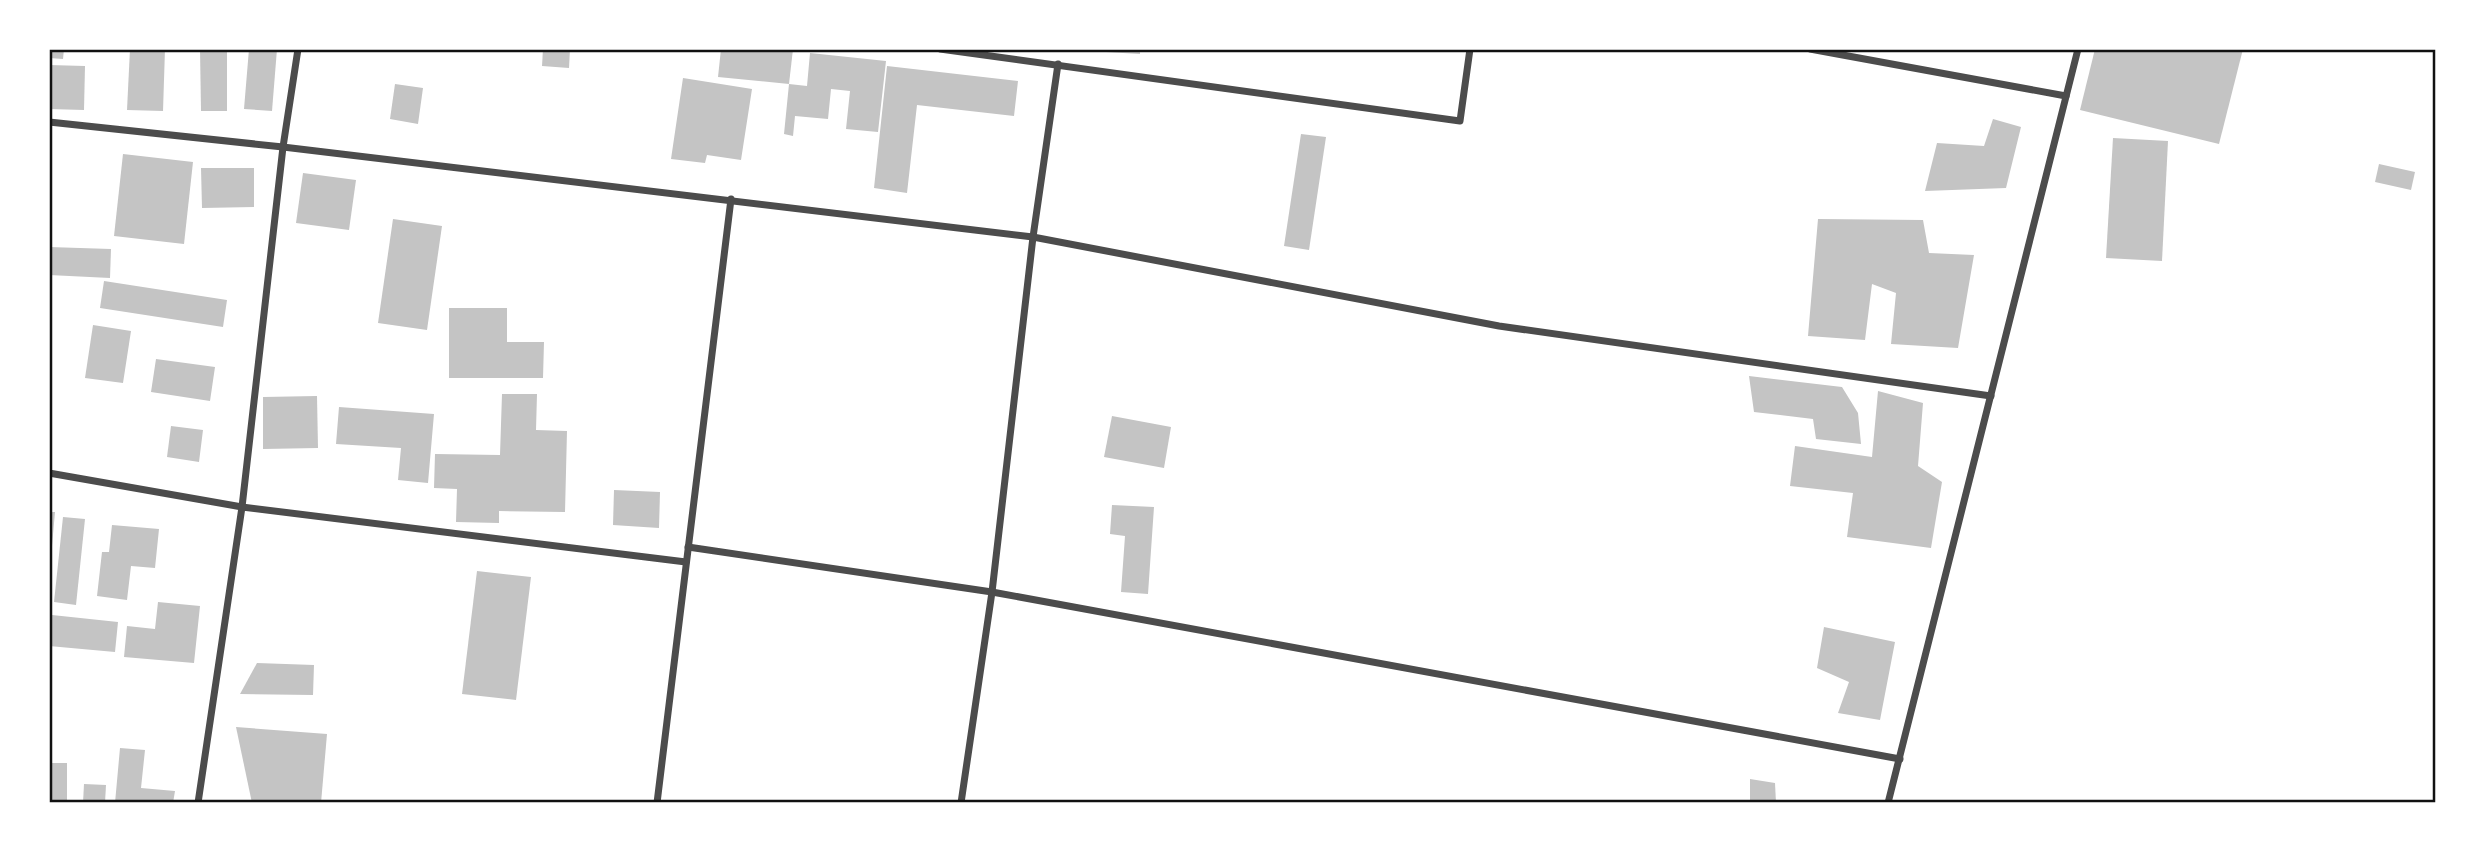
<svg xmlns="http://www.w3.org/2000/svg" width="2485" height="852" font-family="Raleway,sans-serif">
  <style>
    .building { fill: #c4c4c4 }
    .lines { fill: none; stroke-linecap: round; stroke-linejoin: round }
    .minor { stroke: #4c4c4c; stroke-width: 7 }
    .neatline { fill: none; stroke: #111; stroke-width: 2.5 }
  </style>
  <rect width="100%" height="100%" fill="#fff"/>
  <!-- building -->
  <g class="building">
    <polygon points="49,49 64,49 63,59 49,58"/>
    <polygon points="130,49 165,49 163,111 127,110"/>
    <polygon points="200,49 227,49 227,111 201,111"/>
    <polygon points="249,49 277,49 272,111 244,109"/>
    <polygon points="543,49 570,49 569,68 542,66"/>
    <polygon points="721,49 793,49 789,84 718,77"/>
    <polygon points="1089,49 1140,49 1140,54 1089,51"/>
    <polygon points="2095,49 2243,49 2219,144 2080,110"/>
    <polygon points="810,53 886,61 878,132 846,129 850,91 831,89 828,119 795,116 793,136 784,134 789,84 807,86"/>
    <polygon points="49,65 85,66 84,110 49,109"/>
    <polygon points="887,66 1018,81 1014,116 917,105 907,193 874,188"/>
    <polygon points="683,78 752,89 741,160 707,155 705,163 671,159"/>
    <polygon points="395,84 423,88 418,124 390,119"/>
    <polygon points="1993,119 2021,127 2006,188 1925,191 1937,143 1984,146"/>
    <polygon points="1301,134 1326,137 1309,250 1284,246"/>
    <polygon points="2113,138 2168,141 2162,261 2106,258"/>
    <polygon points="123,154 193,162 184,244 114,236"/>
    <polygon points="2379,164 2415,172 2411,190 2375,182"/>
    <polygon points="201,168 254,168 254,207 202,208"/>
    <polygon points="303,173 356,180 349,230 296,223"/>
    <polygon points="393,219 442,226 427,330 378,323"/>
    <polygon points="1818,219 1923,220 1929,253 1974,255 1958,348 1891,344 1896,293 1872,284 1865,340 1808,336"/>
    <polygon points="49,247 111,249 110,278 49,275"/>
    <polygon points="104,281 227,300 223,327 100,308"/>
    <polygon points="449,308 507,308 507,342 544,342 543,378 449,378"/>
    <polygon points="93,325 131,331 123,383 85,378"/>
    <polygon points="156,359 215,367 210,401 151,392"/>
    <polygon points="1749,376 1842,387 1858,413 1861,444 1816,439 1813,419 1754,412"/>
    <polygon points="1878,391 1923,403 1918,466 1942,482 1931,548 1847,537 1853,493 1790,486 1795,446 1872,457"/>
    <polygon points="502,394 537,394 536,430 567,431 565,512 499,511 499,523 456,522 457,489 434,488 435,454 500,455"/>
    <polygon points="317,396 318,448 263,449 263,397"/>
    <polygon points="339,407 434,414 428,483 398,480 401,448 336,444"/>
    <polygon points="1112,416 1171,427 1164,468 1104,457"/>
    <polygon points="171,426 203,430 199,462 167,457"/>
    <polygon points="614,490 660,492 659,528 613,525"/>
    <polygon points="1112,505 1154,507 1148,594 1121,592 1125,536 1110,534"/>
    <polygon points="49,512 55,512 52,546 49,546"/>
    <polygon points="63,517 85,519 76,605 54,602"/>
    <polygon points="112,525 159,529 155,568 131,566 127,600 97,596 102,552 109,552"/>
    <polygon points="477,571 531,577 516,700 462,694"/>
    <polygon points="158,602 200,606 194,663 124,657 127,626 155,629"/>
    <polygon points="52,615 118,622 115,652 49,646"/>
    <polygon points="1824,627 1895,642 1880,720 1838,713 1849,682 1817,668"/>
    <polygon points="257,663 314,665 313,695 240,694"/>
    <polygon points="236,727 327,734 321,803 252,803"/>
    <polygon points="120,748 145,750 141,788 175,791 173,803 115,803"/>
    <rect x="49" y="763" width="18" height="40"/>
    <polygon points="1750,779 1775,783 1776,803 1750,803"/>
    <polygon points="84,784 106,785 105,803 83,803"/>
  </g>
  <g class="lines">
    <!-- minor -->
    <g class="minor">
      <polyline points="940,49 1460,121 1470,49"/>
      <polyline points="1810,49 2066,96"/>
      <polyline points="49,122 283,147 1033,237 1499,326 1991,396"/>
      <polyline points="49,473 242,507 686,562"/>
      <polyline points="688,547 992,592 1900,759"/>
      <polyline points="198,803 242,507 283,147 298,49"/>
      <polyline points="657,803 731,199"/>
      <polyline points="961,803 992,592 1033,237 1058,64"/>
      <polyline points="1888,803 2078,49"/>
    </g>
  </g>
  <!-- border -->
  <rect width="2485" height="852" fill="none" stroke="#ffffff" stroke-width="102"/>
  <rect x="51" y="51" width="2383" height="750" class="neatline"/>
</svg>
